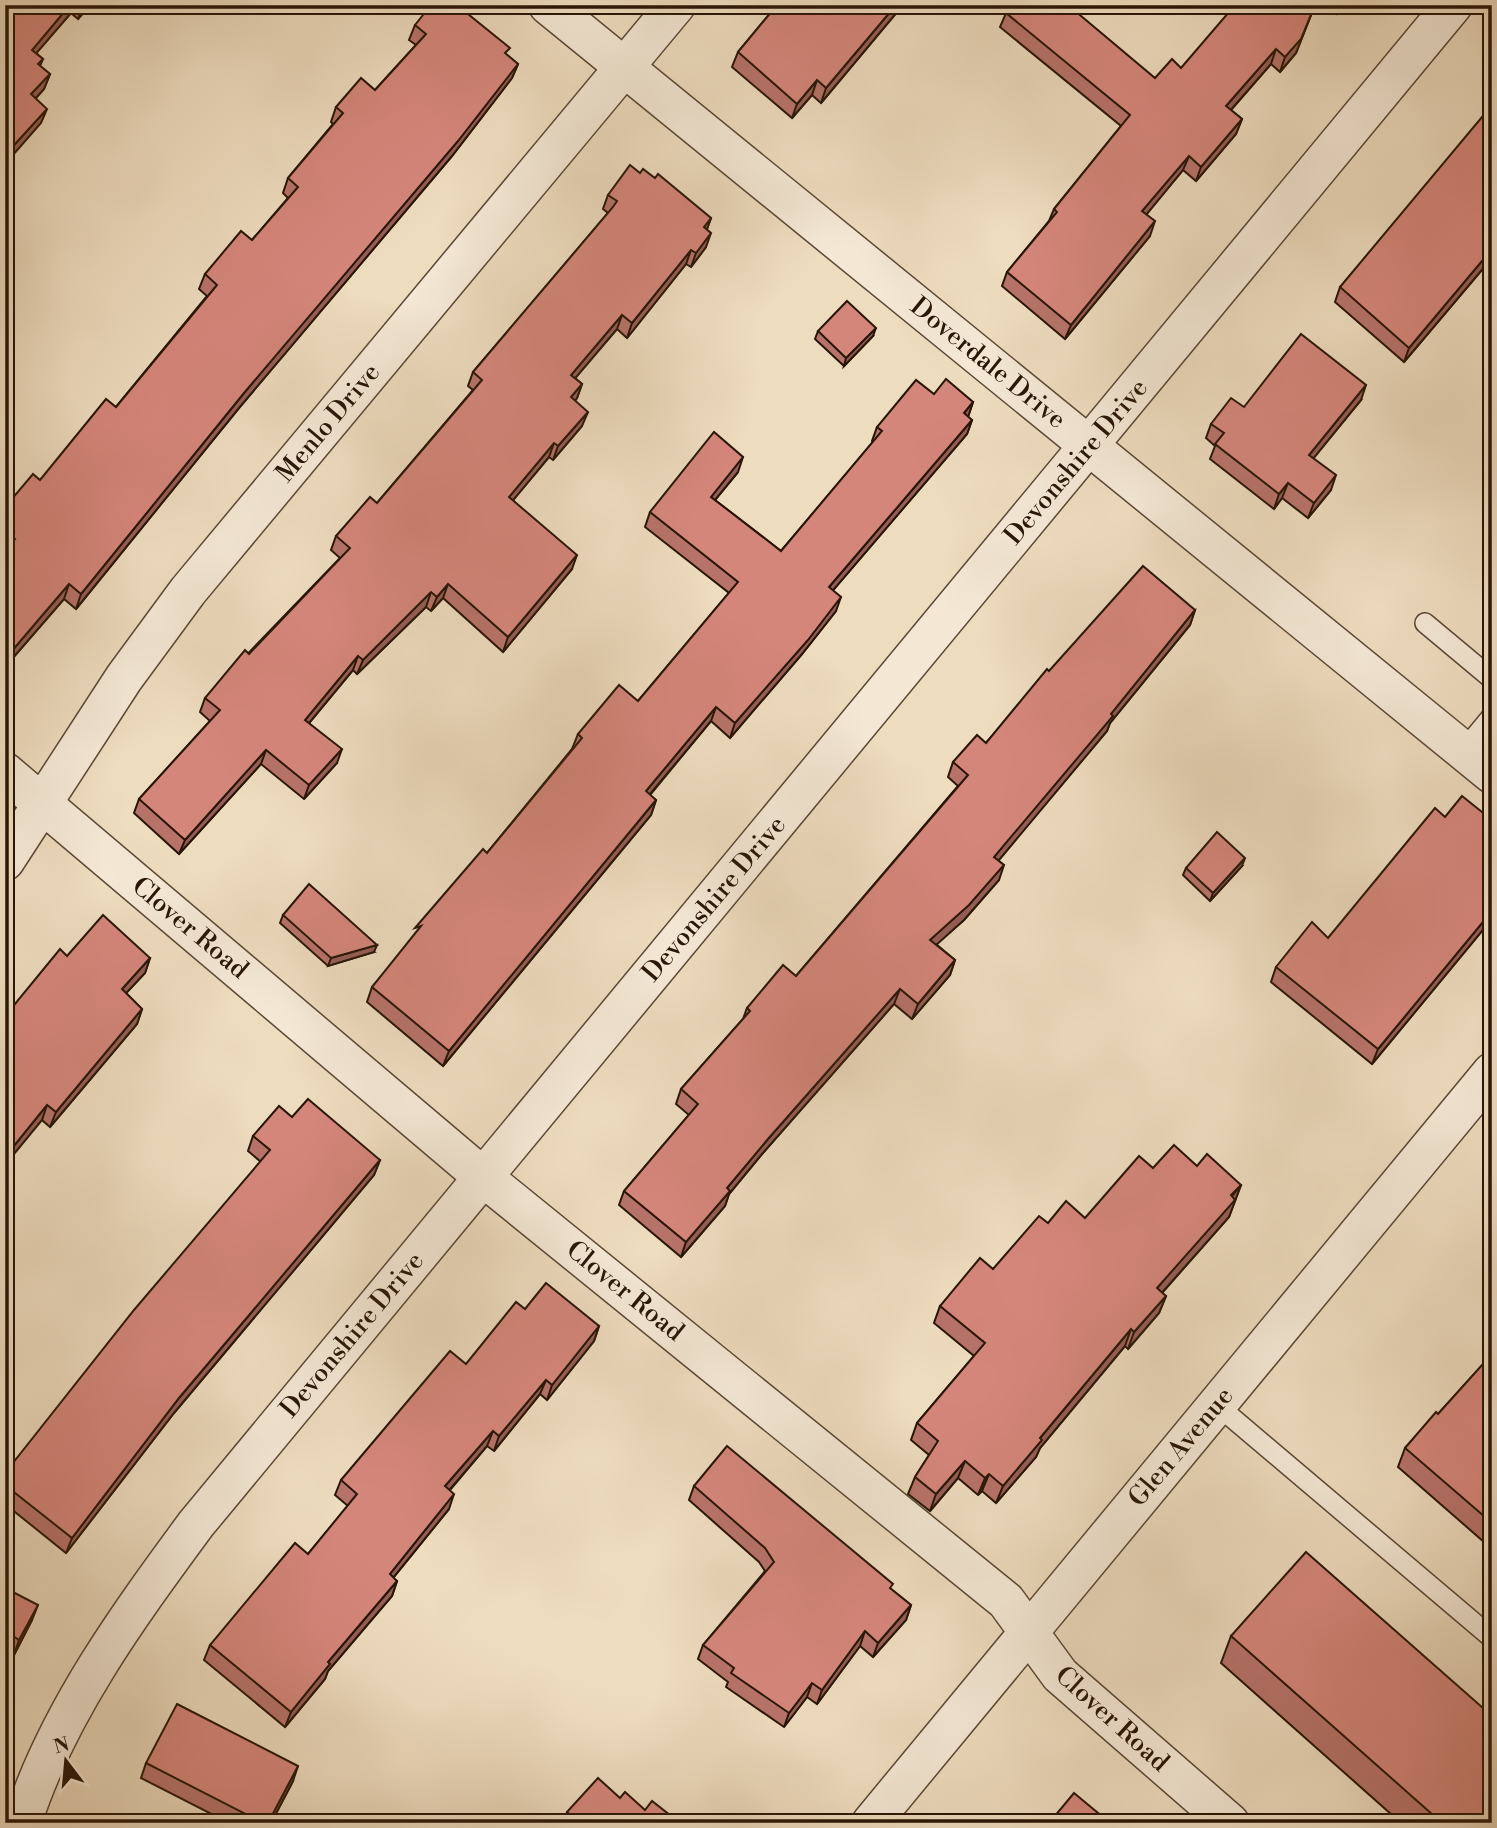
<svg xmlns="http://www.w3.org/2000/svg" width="1497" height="1828" font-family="'Libre Bodoni',serif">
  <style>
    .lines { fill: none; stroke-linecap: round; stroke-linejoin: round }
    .service-casing { stroke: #5a4735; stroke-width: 22 }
    .minor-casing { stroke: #5a4735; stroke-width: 41 }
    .tertiary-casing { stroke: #5a4735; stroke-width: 41 }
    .service { stroke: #f4e8d5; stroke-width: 19 }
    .minor { stroke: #f4e8d5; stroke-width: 38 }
    .tertiary { stroke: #f4e8d5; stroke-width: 38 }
    .wall { fill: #b7736a; stroke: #281507; stroke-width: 2 }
    .shaded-wall { fill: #955e56; stroke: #281507; stroke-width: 2 }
    .building { fill: #d5867b; stroke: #281507; stroke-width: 2 }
    .labels { text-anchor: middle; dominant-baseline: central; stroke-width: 6; stroke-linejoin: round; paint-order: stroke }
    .street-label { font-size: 26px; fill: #281507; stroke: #f4e8d5 }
  </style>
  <rect width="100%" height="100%" fill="#eedcbf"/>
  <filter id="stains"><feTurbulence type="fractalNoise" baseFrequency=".00286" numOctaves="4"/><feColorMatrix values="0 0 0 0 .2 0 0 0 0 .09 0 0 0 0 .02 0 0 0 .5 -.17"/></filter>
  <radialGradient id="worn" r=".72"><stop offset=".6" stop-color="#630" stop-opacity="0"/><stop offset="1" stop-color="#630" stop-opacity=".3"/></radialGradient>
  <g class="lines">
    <defs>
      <g id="service">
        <polyline points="1425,623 1492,679"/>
        <polyline points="1463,751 1492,716"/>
        <polyline points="1217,1405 1492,1638"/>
      </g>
      <g id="minor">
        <polyline points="548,5 1492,774"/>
        <polyline points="5,772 483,1177 1006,1601 1060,1675 1230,1823"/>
        <polyline points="5,861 124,678 188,591 676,5"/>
        <path d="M 22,1823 C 57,1713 129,1615 196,1524 L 1453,5"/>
      </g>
      <polyline id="tertiary" points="871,1823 1492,1072"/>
    </defs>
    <!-- service casing -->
    <use href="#service" class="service-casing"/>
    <!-- minor casing -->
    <use href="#minor" class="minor-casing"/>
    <!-- tertiary casing -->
    <use href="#tertiary" class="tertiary-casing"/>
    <!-- service -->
    <use href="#service" class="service"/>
    <!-- minor -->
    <use href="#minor" class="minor"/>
    <!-- tertiary -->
    <use href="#tertiary" class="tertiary"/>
  </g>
  <!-- wall -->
  <g class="wall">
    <polygon points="5,5 90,5 78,19 71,13 36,53 43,59 40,66 50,74 44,89 36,98 41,123"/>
    <polygon points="777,5 903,5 821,103 812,95 792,118 732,67 738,52"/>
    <polygon points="1315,5 1296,53 1280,72 1271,64 1231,110 1242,119 1236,134 1196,181 1183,170 1146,214 1150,236 1065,339 1002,286 1007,272 1049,221 1054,209 1121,126 1000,27 1006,13 1155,78 1181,68"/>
    <polygon points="1325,5 1342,5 1336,14"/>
    <polygon points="415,25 507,55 518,64 512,78 452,156 239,408 76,609 64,599 5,667 5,550 7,545 5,544 5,507 40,480 116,407 207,296 199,289 205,274 252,240 288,198 283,193 288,178 333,124 331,122 336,107 375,90 416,45 409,40"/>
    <polygon points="640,173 655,178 711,218 707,229 706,247 691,267 686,264 627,338 617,329 575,378 582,384 577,398 575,401 582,426 553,460 549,457 513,500 572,569 503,652 443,598 431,611 426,607 357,674 353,670 309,723 337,763 304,799 261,764 179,854 134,813 139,799 210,721 200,712 205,698 340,558 331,550 336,536 377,503 473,390 468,386 473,372 608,213 603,209 608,195"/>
    <polygon points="1492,258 1404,362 1335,302 1340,287"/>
    <polygon points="818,331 873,336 844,366 815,339"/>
    <polygon points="934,394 973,402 968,417 972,420 967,434 833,590 836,611 802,654 730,738 711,721 650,795 656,800 651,815 443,1066 367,1002 372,987 487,853 572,749 578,734 638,701 729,593 645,527 650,512 738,472 715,500 781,551 873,442 872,441 877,427"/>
    <polygon points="1361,400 1313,458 1331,490 1308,518 1282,498 1274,509 1210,459 1215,446 1206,438 1211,424 1244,407"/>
    <polygon points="1195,610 1190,625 1110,723 1107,731 998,860 999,880 964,920 936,944 955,960 950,975 912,1019 894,1004 762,1154 729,1194 725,1206 681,1257 619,1205 624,1191 689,1115 676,1104 681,1089 743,1019 747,1008 796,976 958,786 948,777 953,762 986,743 1049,671"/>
    <polygon points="1445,817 1492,820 1492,919 1372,1064 1271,982 1276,967 1328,938"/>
    <polygon points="1242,866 1210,901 1183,875 1186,868"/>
    <polygon points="283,915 374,952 328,966 280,923"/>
    <polygon points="67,956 150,958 145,973 126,993 142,1009 137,1024 50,1127 42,1120"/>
    <polygon points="292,1117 380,1160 374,1175 174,1413 66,1553 5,1504 5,1473 261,1162 248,1151 253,1136"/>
    <polygon points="1197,1166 1241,1185 1229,1217 1162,1293 1166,1296 1159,1313 1128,1349 1125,1346 1040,1448 1036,1457 996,1503 982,1491 978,1495 958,1478 930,1511 908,1494 915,1477 929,1455 911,1440 917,1423 974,1356 934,1323 940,1306 993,1269 1048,1223 1085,1218 1153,1168"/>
    <polygon points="525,1309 599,1326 594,1341 547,1400 540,1394 494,1451 487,1446 450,1490 449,1509 393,1578 397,1581 392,1596 328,1671 325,1679 285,1727 204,1660 210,1645 308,1554 348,1506 335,1495 341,1480"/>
    <polygon points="1492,1354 1492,1549 1398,1467 1405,1448 1438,1414"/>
    <polygon points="694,1486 891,1589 911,1605 906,1620 873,1657 860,1646 817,1704 807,1697 784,1727 726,1687 728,1682 698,1659 703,1645 765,1571 759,1562 689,1500"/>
    <polygon points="5,1588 32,1620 14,1655 8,1651"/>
    <polygon points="1231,1636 1492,1823 1401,1823 1221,1663"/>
    <polygon points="146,1763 293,1781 271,1823 229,1823 141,1778"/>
    <polygon points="620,1798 645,1810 680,1823 564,1823 567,1812"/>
  </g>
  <!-- shaded-wall -->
  <g class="shaded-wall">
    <polygon points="70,5 74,5 71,13 27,64 32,50"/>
    <polygon points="83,5 90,5 78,19"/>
    <polygon points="896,5 903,5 821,103 826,88"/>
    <polygon points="1315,5 1296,53 1280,72 1285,57"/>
    <polygon points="1339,5 1342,5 1336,14"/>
    <polygon points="1276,49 1271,64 1221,121 1226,106"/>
    <polygon points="518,64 512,78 452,156 239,408 76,609 81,594 244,393"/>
    <polygon points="50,74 44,89 26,109 31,94"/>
    <polygon points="817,80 812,95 792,118 797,104"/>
    <polygon points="47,109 41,123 5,164 5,155"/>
    <polygon points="1242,119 1236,134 1196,181 1201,167"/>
    <polygon points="1189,156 1183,170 1137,226 1142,211"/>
    <polygon points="711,218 706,232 704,227"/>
    <polygon points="1155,221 1150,236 1065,339 1071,325"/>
    <polygon points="711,233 706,247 691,267 696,253"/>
    <polygon points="1492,249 1492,258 1404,362 1409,348"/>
    <polygon points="691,250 686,264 627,338 632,323"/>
    <polygon points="622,315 617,329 566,389 571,375"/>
    <polygon points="876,328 873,336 844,366 846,358"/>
    <polygon points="582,384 577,398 566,412 571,397"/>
    <polygon points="1366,385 1361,400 1304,470 1309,455"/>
    <polygon points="973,402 968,417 964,413"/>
    <polygon points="588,412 582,426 553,460 558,446"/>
    <polygon points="972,420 967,434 823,602 829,587"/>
    <polygon points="554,443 549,457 504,511 509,497"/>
    <polygon points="743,457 738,472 706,511 711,497"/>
    <polygon points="1336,475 1331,490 1308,518 1314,503"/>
    <polygon points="1288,483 1282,498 1274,509 1279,494"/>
    <polygon points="577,555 572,569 503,652 508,637"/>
    <polygon points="69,584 64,599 5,667 5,659"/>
    <polygon points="448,584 443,598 431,611 437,597"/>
    <polygon points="431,592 426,607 357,674 363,660"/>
    <polygon points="841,597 836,611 802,654 730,738 735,723"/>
    <polygon points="1195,610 1190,625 1110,723 1107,731 989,872 994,857"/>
    <polygon points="358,656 353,670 300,734 305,720"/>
    <polygon points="716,707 711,721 640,806 646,791"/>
    <polygon points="342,749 337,763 304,799 309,785"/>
    <polygon points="266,750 261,764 179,854 185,840"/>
    <polygon points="656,800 651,815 443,1066 449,1051"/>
    <polygon points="1245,858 1242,866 1210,901 1213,893"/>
    <polygon points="1004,865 999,880 964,920 925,955 930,940"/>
    <polygon points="1492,911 1492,919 1372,1064 1378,1049"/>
    <polygon points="377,945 374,952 328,966 331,958"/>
    <polygon points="150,958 145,973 116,1004 122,989"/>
    <polygon points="955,960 950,975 912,1019 918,1004"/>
    <polygon points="900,989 894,1004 762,1154 729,1194 725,1206 681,1257 686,1242 727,1188 768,1139"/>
    <polygon points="142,1009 137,1024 50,1127 56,1112"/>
    <polygon points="47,1105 42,1120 5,1165 5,1157"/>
    <polygon points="380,1160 374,1175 174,1413 66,1553 72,1538 179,1398"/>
    <polygon points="1241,1185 1229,1217 1151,1305 1157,1288"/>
    <polygon points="1166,1296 1159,1313 1128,1349 1134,1332"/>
    <polygon points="599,1326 594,1341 547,1400 552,1385"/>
    <polygon points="1131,1329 1125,1346 1040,1448 1036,1457 996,1503 1003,1486 1040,1438"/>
    <polygon points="546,1380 540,1394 494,1451 499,1436"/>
    <polygon points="493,1431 487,1446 440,1501 445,1486"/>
    <polygon points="965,1461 958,1478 930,1511 936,1494"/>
    <polygon points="989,1474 982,1491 978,1495 985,1478"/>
    <polygon points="454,1494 449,1509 384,1589 390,1574"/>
    <polygon points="397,1581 392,1596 328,1671 325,1679 285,1727 291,1712 328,1662"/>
    <polygon points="38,1605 32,1620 14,1655 19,1640"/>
    <polygon points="911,1605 906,1620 873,1657 878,1643"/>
    <polygon points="865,1631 860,1646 817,1704 822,1690"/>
    <polygon points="812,1683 807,1697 784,1727 789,1713"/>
    <polygon points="298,1766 293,1781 271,1823 268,1823"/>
  </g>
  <!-- building -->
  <g class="building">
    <polygon points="5,5 70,5 32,50 43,59 38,64 50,74 31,94 47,109 5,155"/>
    <polygon points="431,5 448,5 455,10 458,6 510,48 505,53 518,64 458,141 244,393 81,594 69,584 5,659 5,550 15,539 10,535 14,532 5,524 5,507 33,474 40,480 106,399 116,407 217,285 205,274 241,231 252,240 298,187 288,178 343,113 336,107 361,78 375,90 426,34 415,25"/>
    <polygon points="777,5 896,5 826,88 817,80 797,104 738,52"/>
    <polygon points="1012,5 1068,5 1155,78 1172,59 1181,68 1235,5 1315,5 1301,39 1285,57 1276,49 1226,106 1242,119 1201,167 1189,156 1142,211 1155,221 1071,325 1007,272 1057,212 1054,209 1130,115 1006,13"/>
    <polygon points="1492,105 1492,249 1409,348 1340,287"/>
    <polygon points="630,165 640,173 643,169 655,178 658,174 711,218 704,227 711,233 696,253 691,250 632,323 622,315 571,375 582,384 571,397 588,412 558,446 554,443 509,497 577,555 508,637 448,584 437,597 431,592 363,660 358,656 305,720 342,749 309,785 266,750 185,840 139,799 220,710 205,698 245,650 249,654 350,548 336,536 370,497 377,503 482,380 473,372 613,207 617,201 608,195"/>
    <polygon points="847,301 876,328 846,358 818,331"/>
    <polygon points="1301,334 1366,385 1309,455 1336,475 1314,503 1288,483 1279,494 1215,444 1224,433 1211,424 1231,398 1244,407"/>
    <polygon points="946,379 973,402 964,413 972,420 829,587 841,597 808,640 735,723 716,707 646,791 656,800 449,1051 372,987 421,926 415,928 483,849 487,853 582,738 578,734 619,685 638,701 738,582 650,512 714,432 743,457 711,497 781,551 882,431 877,427 916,380 934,394"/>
    <polygon points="1143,566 1195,610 1111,714 1113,716 994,857 1004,865 969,905 930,940 955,960 918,1004 900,989 768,1139 727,1188 730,1191 686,1242 624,1191 698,1104 681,1089 750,1011 747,1008 783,965 796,976 968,775 953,762 977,735 986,743 1047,669 1049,671"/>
    <polygon points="1462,796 1492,820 1492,911 1378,1049 1276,967 1312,922 1328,938 1435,808 1445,817"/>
    <polygon points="1217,832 1245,858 1213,893 1186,868"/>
    <polygon points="309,884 377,945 331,958 283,915"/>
    <polygon points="103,915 150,958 122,989 142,1009 56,1112 47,1105 5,1157 5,1016 60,949 67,956"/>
    <polygon points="308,1099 380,1160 179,1398 72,1538 5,1485 5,1473 134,1310 270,1150 253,1136 279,1106 292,1117"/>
    <polygon points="1174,1145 1197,1166 1207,1154 1241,1185 1231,1195 1235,1200 1157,1288 1166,1296 1134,1332 1131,1329 1040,1438 1042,1440 1003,1486 989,1474 985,1478 965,1461 936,1494 915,1477 938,1441 917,1423 985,1343 940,1306 980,1258 993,1269 1039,1216 1048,1223 1066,1201 1085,1218 1139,1156 1153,1168"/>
    <polygon points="546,1283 599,1326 552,1385 546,1380 499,1436 493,1431 445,1486 454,1494 390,1574 397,1581 328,1662 330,1664 291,1712 210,1645 295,1543 308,1554 357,1494 341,1480 450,1351 466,1364 516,1302 525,1309"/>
    <polygon points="1492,1354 1492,1523 1405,1448 1436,1412 1438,1414"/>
    <polygon points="727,1446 893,1584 890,1588 911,1605 878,1643 865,1631 822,1690 812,1683 789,1713 731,1673 734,1668 703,1645 774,1562 765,1548 694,1486"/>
    <polygon points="1306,1552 1492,1716 1492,1823 1442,1823 1231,1636"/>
    <polygon points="5,1588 38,1605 19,1640 13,1636 5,1656"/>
    <polygon points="177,1704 298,1766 268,1823 263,1823 146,1763"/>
    <polygon points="598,1778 620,1798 625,1792 645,1810 652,1801 680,1823 579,1823 567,1812"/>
    <polygon points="1074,1793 1104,1818 1100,1823 1049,1823"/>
  </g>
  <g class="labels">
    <!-- street labels -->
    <g class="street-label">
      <text transform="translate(988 363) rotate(39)">Doverdale Drive</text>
      <text transform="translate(328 423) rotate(-50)">Menlo Drive</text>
      <text transform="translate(1076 462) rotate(-50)">Devonshire Drive</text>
      <text transform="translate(714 899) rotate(-50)">Devonshire Drive</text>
      <text transform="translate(190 928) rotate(40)">Clover Road</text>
      <text transform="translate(625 1291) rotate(39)">Clover Road</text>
      <text transform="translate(352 1335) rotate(-50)">Devonshire Drive</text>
      <text transform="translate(1181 1447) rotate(-50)">Glen Avenue</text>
      <text transform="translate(1112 1719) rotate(42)">Clover Road</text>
    </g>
  </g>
  <!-- margin -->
  <rect width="1497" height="1828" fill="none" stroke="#eedcbf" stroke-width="28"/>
  <rect x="7" y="7" width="1483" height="1814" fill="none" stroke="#281507" stroke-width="3.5"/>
  <rect x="14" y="14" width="1469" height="1800" fill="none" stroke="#281507" stroke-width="2"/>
  <!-- north arrow -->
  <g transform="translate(66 1761) rotate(344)" stroke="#f4e8d5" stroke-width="5" paint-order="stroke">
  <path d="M0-5L12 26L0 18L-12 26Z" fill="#281507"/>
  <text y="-10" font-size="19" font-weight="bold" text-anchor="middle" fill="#281507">N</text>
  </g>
  <rect width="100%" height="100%" filter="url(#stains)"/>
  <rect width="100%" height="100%" fill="url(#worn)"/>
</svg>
